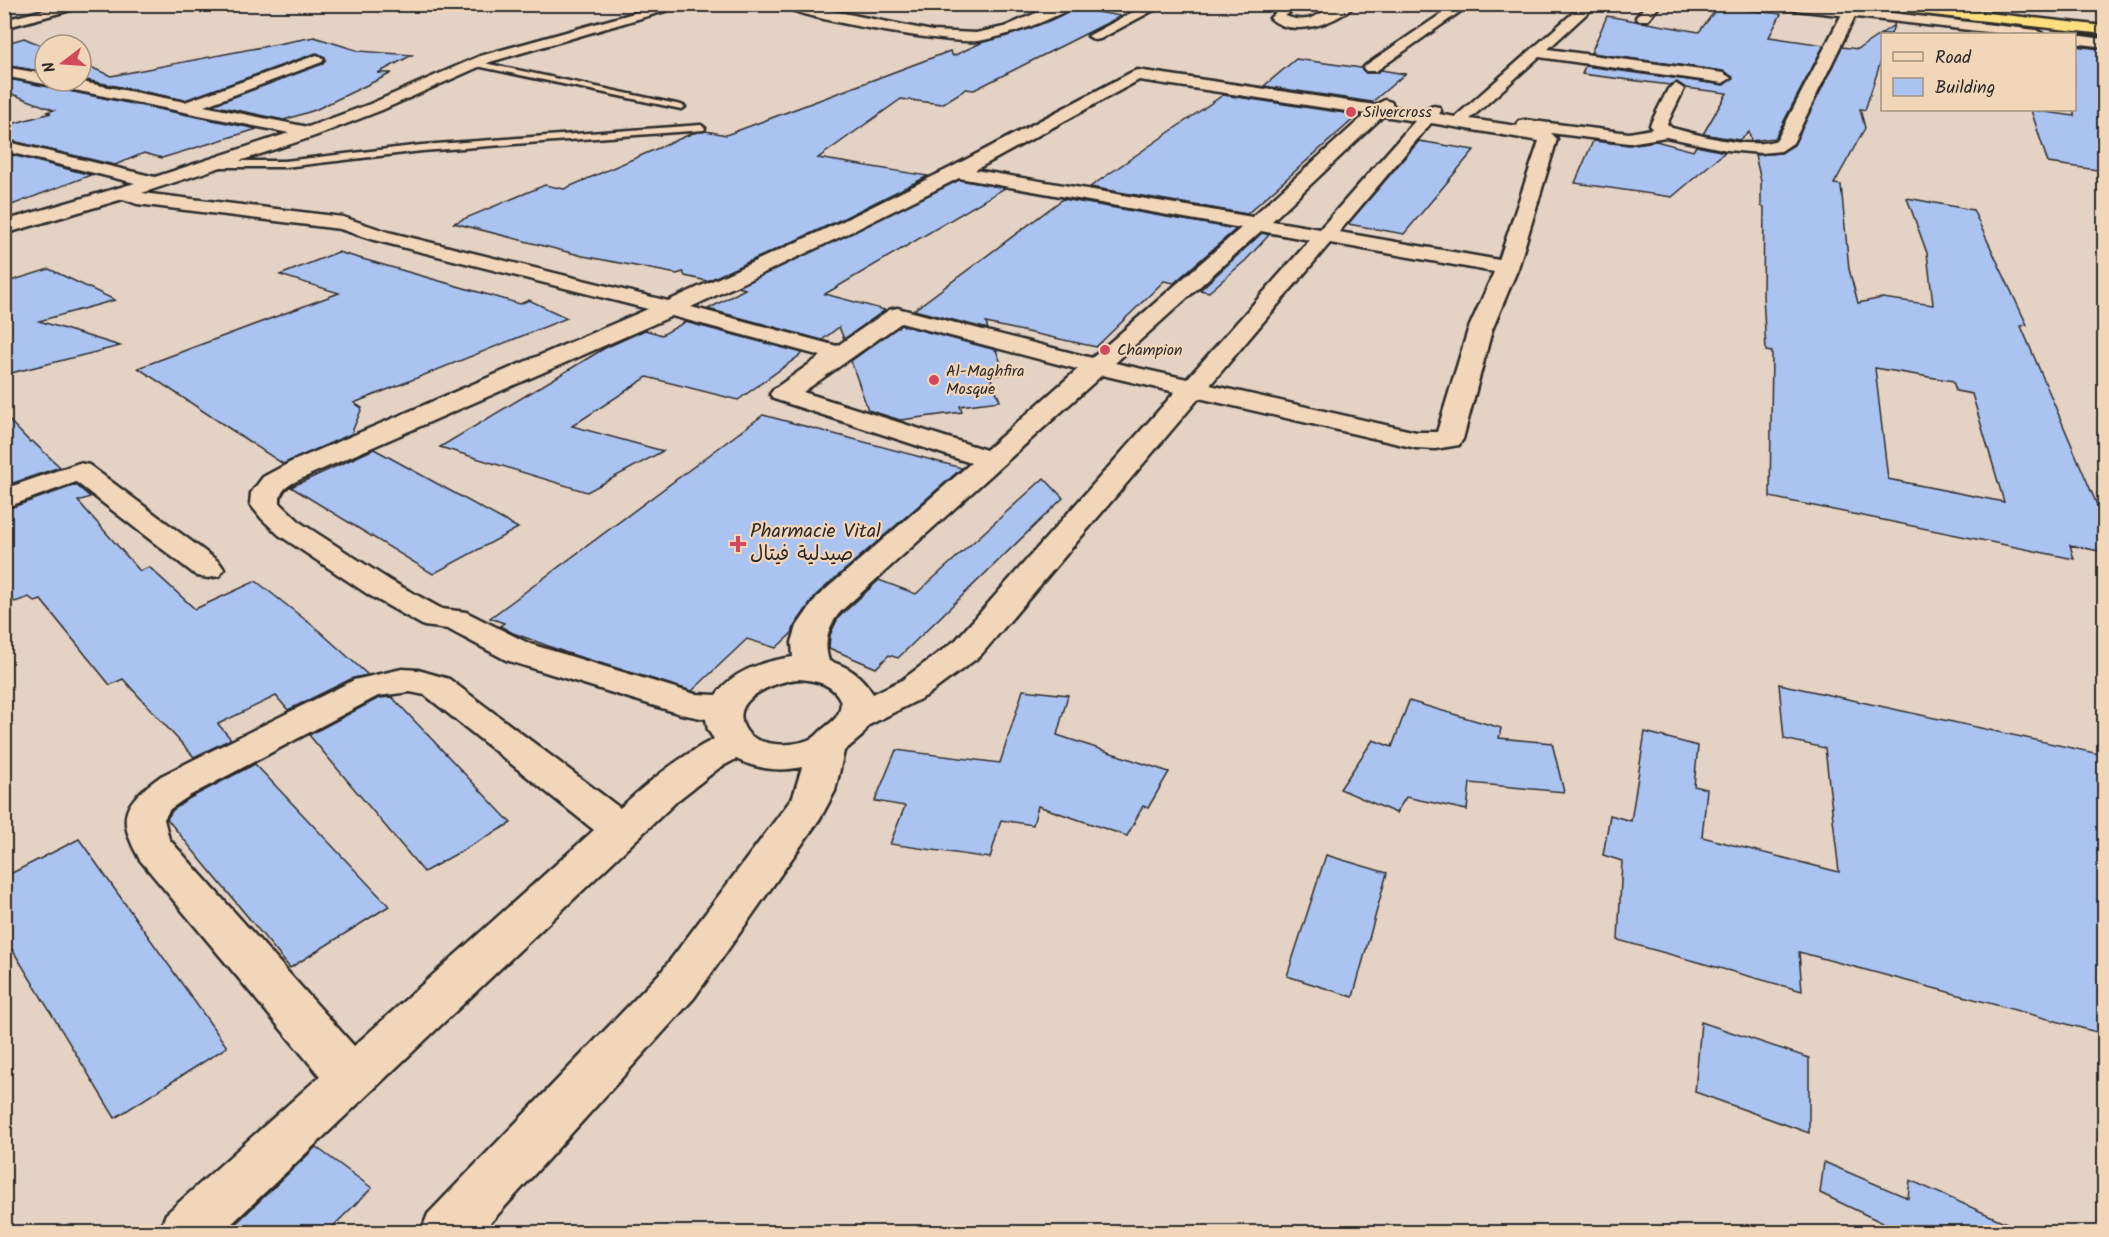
<svg xmlns="http://www.w3.org/2000/svg" width="2109" height="1237" font-family="Kalam,'Playpen Sans Arabic',sans-serif">
  <style>
    .building { fill: #abc3f1; stroke: #2b2b2b; stroke-width: 1.5; fill-rule: evenodd }
    .lines { fill: none; stroke-linecap: round; stroke-linejoin: round }
    .lane-casing { stroke: #2b2b2b; stroke-width: 5 }
    .street-casing { stroke: #2b2b2b; stroke-width: 5 }
    .secondary-casing { stroke: #2b2b2b; stroke-width: 5 }
    .highway-casing { stroke: #2b2b2b; stroke-width: 5 }
    .lane { fill: #f2d6b9; fill-rule: evenodd }
    .street { fill: #f2d6b9; fill-rule: evenodd }
    .secondary { fill: #f2d6b9; fill-rule: evenodd }
    .highway { fill: #fedf80; fill-rule: evenodd }
    .poi-dot { fill: #d1495b; stroke: #f2d6b9; stroke-width: 2 }
    .labels { text-anchor: middle; dominant-baseline: central; stroke-width: 4.5; stroke-linejoin: round; paint-order: stroke }
    .far-poi-label { font-size: 16px; fill: #2b2b2b; stroke: #f2d6b9; text-anchor: start }
    .poi-label { font-size: 20px; fill: #2b2b2b; stroke: #f2d6b9; text-anchor: start }
  </style>
  <rect width="100%" height="100%" fill="#e4d2c4"/>
  <filter id="ink" filterUnits="userSpaceOnUse"><feTurbulence type="fractalNoise" baseFrequency=".0167" numOctaves="2"/><feDisplacementMap in="SourceGraphic" scale="12" xChannelSelector="R" yChannelSelector="G"/><feConvolveMatrix kernelMatrix="1 2 1 2 8 2 1 2 1" color-interpolation-filters="sRGB"/></filter>
  <g filter="url(#ink)">
    <!-- building -->
    <g class="building">
      <polygon points="1718,7 1781,14 1769,37 1824,45 1775,138 1751,141 1749,132 1739,140 1703,134 1727,93 1686,88 1677,82 1670,85 1582,74 1585,66 1724,85 1733,77 1723,71 1591,53 1607,16 1699,32"/>
      <polygon points="1073,8 1121,16 974,90 966,89 942,104 901,99 818,158 928,176 842,219 707,281 685,276 683,272 677,274 583,256 454,223 545,185 564,189 693,133 706,131 726,135 950,51 953,56 983,42 1029,29"/>
      <path d="M 1894,25 L 1891,34 L 1882,34 L 1882,58 L 1865,110 L 1860,109 L 1865,128 L 1834,184 L 1841,185 L 1849,269 L 1858,303 L 1882,298 L 1933,305 L 1927,253 L 1907,198 L 1973,210 L 2027,325 L 2021,326 L 2097,505 L 2104,529 L 2104,552 L 2070,545 L 2074,559 L 1770,497 L 1772,352 L 1766,351 L 1763,294 L 1764,207 L 1761,206 L 1761,181 L 1755,155 L 1781,153 L 1794,145 L 1842,47 L 1858,49 ZM 1875,368 L 1953,381 L 1956,391 L 1972,394 L 2004,502 L 1888,479 Z"/>
      <polygon points="314,37 359,51 412,55 378,73 392,73 315,110 284,120 212,105 323,64 325,57 316,53 185,100 81,79 81,63 111,76"/>
      <polygon points="24,38 45,47 45,72 4,65 4,44"/>
      <polygon points="2074,46 2101,49 2104,64 2104,171 2048,163 2031,110 2074,116"/>
      <polygon points="1296,59 1361,68 1366,73 1376,73 1381,70 1405,74 1372,102 1264,86"/>
      <polygon points="4,78 257,129 162,158 144,153 115,165 4,139 4,126 51,113 46,112 54,110 4,91"/>
      <polygon points="1223,95 1358,115 1247,214 1090,187"/>
      <polygon points="1419,141 1474,150 1404,234 1348,224"/>
      <polygon points="1593,141 1629,145 1656,141 1693,151 1696,146 1725,152 1672,197 1575,183"/>
      <polygon points="4,153 91,175 4,208"/>
      <polygon points="959,180 1005,188 825,294 885,310 844,339 839,327 822,340 708,309 745,289 738,287"/>
      <polygon points="1063,199 1236,229 1174,283 1164,281 1096,347 986,323 988,329 914,310"/>
      <polygon points="1262,233 1269,235 1246,260 1209,292 1200,290"/>
      <polygon points="338,252 520,304 529,300 567,318 354,403 362,408 351,434 283,464 138,368 339,293 280,275"/>
      <polygon points="49,269 115,300 39,321 120,346 11,373 4,350 4,283"/>
      <polygon points="685,322 803,353 738,400 647,377 572,426 663,451 587,492 440,447 605,348 645,330 662,335"/>
      <polygon points="901,325 996,350 1005,374 990,376 1000,401 960,406 962,412 900,420 868,410 851,361"/>
      <polygon points="4,415 30,442 32,441 60,467 4,486"/>
      <polygon points="763,415 962,468 816,595 795,625 792,633 776,648 747,639 692,691 567,653 513,633 500,626 504,623 490,618"/>
      <polygon points="374,449 518,528 433,574 291,487"/>
      <polygon points="1044,478 1063,498 898,658 889,655 876,668 829,648 830,635 838,618 879,580 916,594"/>
      <polygon points="76,485 90,497 78,501 140,571 149,567 195,609 256,581 317,629 368,675 353,678 288,710 276,696 218,724 231,739 194,757 123,679 110,685 41,600 35,602 29,597 15,602 4,590 4,510"/>
      <polygon points="1779,684 2104,755 2104,1034 1799,952 1802,991 1618,940 1622,861 1603,855 1610,815 1631,821 1645,732 1698,746 1694,786 1707,789 1702,837 1839,872 1825,748 1784,739"/>
      <polygon points="1023,690 1068,695 1057,735 1169,772 1148,808 1143,806 1127,836 1038,806 1033,825 1001,820 990,858 890,844 905,806 875,801 896,750 1000,763"/>
      <polygon points="392,697 511,823 424,872 309,735 379,698"/>
      <polygon points="1409,701 1501,728 1499,738 1552,743 1564,792 1470,783 1467,810 1406,797 1396,813 1340,789 1373,740 1392,747"/>
      <polygon points="255,764 389,906 290,968 167,819 172,811 190,798"/>
      <polygon points="79,839 227,1047 115,1118 4,936 4,877"/>
      <polygon points="1326,855 1387,873 1353,997 1287,976"/>
      <polygon points="1701,1022 1809,1058 1809,1133 1695,1092"/>
      <polygon points="316,1147 372,1188 326,1233 226,1233"/>
      <polygon points="1824,1162 1908,1198 1910,1180 2029,1233 1904,1233 1820,1193"/>
    </g>
    <g class="lines">
      <defs>
        <g id="lane">
          <polygon points="475,61 681,105 685,107 681,109 472,65 471,63"/>
          <polygon points="701,125 705,128 704,130 422,151 285,167 213,167 208,164 213,161 285,161 422,145"/>
        </g>
        <g id="street">
          <polygon points="68,4 93,4 4,28 4,20"/>
          <path d="M 666,4 L 689,4 L 490,62 L 382,110 L 315,136 L 142,193 L 343,217 L 388,232 L 668,301 L 843,221 L 950,168 L 1132,72 L 1137,70 L 1375,105 L 1385,100 L 1391,102 L 1393,105 L 1392,107 L 1423,112 L 1433,106 L 1439,107 L 1441,111 L 1439,114 L 1455,117 L 1583,4 L 1597,4 L 1548,49 L 1723,73 L 1731,78 L 1723,83 L 1539,57 L 1470,119 L 1517,126 L 1519,121 L 1525,120 L 1629,133 L 1652,129 L 1650,125 L 1668,89 L 1676,84 L 1684,89 L 1667,124 L 1672,128 C 1700,135 1750,150 1777,140 L 1843,12 L 1850,8 L 1857,12 L 1793,143 L 1781,151 L 1761,153 L 1727,150 L 1666,137 L 1629,143 L 1551,133 L 1557,139 L 1518,268 L 1492,330 L 1463,439 L 1459,445 L 1435,449 L 1416,448 L 1199,398 L 980,656 L 926,696 L 869,725 L 862,736 L 844,751 L 835,791 L 821,817 L 694,998 L 482,1232 L 421,1232 L 428,1214 L 662,971 L 793,797 L 802,767 C 780,772 757,769 736,759 L 719,768 L 678,800 L 223,1232 L 159,1232 L 166,1214 L 320,1076 L 140,860 C 116,817 122,804 161,776 L 354,680 L 402,669 L 418,670 L 449,679 L 620,808 C 649,781 679,757 714,739 L 708,730 L 706,719 L 681,714 L 506,660 L 448,629 L 424,626 L 369,595 L 279,535 L 262,519 L 250,504 L 251,493 L 263,477 L 291,462 L 648,309 L 374,240 L 340,229 L 137,204 L 123,199 L 4,234 L 4,221 L 135,183 L 4,151 L 4,141 L 155,177 L 289,133 L 4,76 L 4,67 L 45,74 L 45,81 L 77,81 L 185,102 L 317,55 L 324,59 L 322,62 L 204,106 L 308,127 L 370,104 L 480,56 ZM 1139,80 L 1366,114 L 1252,217 L 975,170 ZM 1383,116 L 1415,121 L 1320,229 L 1272,221 ZM 1431,123 L 1539,141 L 1499,260 L 1339,232 ZM 959,178 L 1241,228 L 1092,358 L 897,308 L 889,310 L 837,346 L 691,307 L 857,229 ZM 1261,231 L 1310,240 L 1187,379 L 1115,363 ZM 1330,243 L 1494,272 L 1468,330 L 1437,432 L 1416,432 L 1210,385 ZM 672,316 L 821,356 L 774,389 L 770,394 L 774,399 L 971,463 L 817,597 L 797,626 L 792,642 L 793,657 C 764,661 733,670 716,695 L 695,694 L 530,644 L 466,612 L 442,609 L 391,581 L 301,523 L 280,503 C 279,485 297,482 311,474 ZM 901,323 L 1073,368 L 1078,369 L 986,450 L 803,392 ZM 1102,375 L 1175,392 L 956,640 L 902,680 L 873,694 C 861,675 849,667 829,661 C 823,642 828,626 841,611 ZM 798,679 C 815,680 836,684 841,703 C 840,717 833,721 823,729 C 820,731 817,736 813,738 C 795,747 755,749 744,727 C 730,698 777,681 798,679 ZM 410,692 L 425,695 L 594,830 L 354,1046 L 169,839 L 164,819 L 170,809 L 189,796 L 378,696 Z"/>
          <path d="M 780,4 L 799,4 L 932,31 L 976,33 L 1004,27 L 1057,4 L 1075,4 C 1061,18 998,39 977,41 C 951,44 796,19 780,4 Z"/>
          <polygon points="1148,4 1165,4 1100,39 1095,40 1088,36"/>
          <path d="M 1285,4 L 1301,4 L 1285,16 C 1315,27 1319,9 1341,4 C 1346,4 1352,4 1356,4 C 1338,23 1292,39 1270,18 Z"/>
          <polygon points="1456,4 1471,4 1376,71 1366,71 1363,68 1366,65"/>
          <polygon points="1647,4 1661,4 1648,20 1638,20 1636,17"/>
          <polygon points="79,463 89,465 219,562 224,569 219,576 208,578 197,576 76,482 4,508 4,489"/>
        </g>
        <g id="secondary">
          <polygon points="1772,4 1816,4 2036,30 2043,34 2004,34 1778,8"/>
          <polygon points="2096,4 2104,4 2104,9"/>
          <polygon points="2074,35 2104,39 2104,47 2074,43"/>
        </g>
        <polygon id="highway" points="1863,4 1909,4 2104,26 2104,34 1869,8"/>
      </defs>
      <!-- lane casing -->
      <use href="#lane" class="lane-casing"/>
      <!-- street casing -->
      <use href="#street" class="street-casing"/>
      <!-- secondary casing -->
      <use href="#secondary" class="secondary-casing"/>
      <!-- highway casing -->
      <use href="#highway" class="highway-casing"/>
      <!-- lane -->
      <use href="#lane" class="lane"/>
      <!-- street -->
      <use href="#street" class="street"/>
      <!-- secondary -->
      <use href="#secondary" class="secondary"/>
      <!-- highway -->
      <use href="#highway" class="highway"/>
    </g>
  </g>
  <!-- markers -->
  <g class="poi-dot">
    <circle cx="1351" cy="112" r="6"/>
    <circle cx="1105" cy="350" r="6"/>
    <circle cx="934" cy="380" r="6"/>
    <path d="M735 535h6v6h6v6h-6v6h-6v-6h-6v-6h6z"/>
  </g>
  <g class="labels">
    <!-- far-poi labels -->
    <g class="far-poi-label">
      <text x="1363" y="112">Silvercross</text>
      <text x="1117" y="350">Champion</text>
      <text x="946" y="371">Al-Maghfira<tspan x="946" dy="18">Mosque</tspan></text>
    </g>
    <!-- poi labels -->
    <g class="poi-label">
      <text x="750" y="532">Pharmacie Vital<tspan x="750" dy="23">صيدلية فيتال</tspan></text>
    </g>
  </g>
  <!-- margin -->
  <rect width="2109" height="1237" fill="none" stroke="#f2d6b9" stroke-width="24"/>
  <rect x="12" y="12" width="2085" height="1213" fill="none" stroke="#2b2b2b" stroke-width="2" filter="url(#ink)"/>
  <!-- legend -->
  <rect x="1881" y="33" width="195" height="78" fill="#f2d6b9" stroke="#a29280" stroke-width="1.5"/>
  <rect x="1893" y="52" width="30" height="9" fill="#f2d6b9" stroke="#a29280" stroke-width="1.5"/>
  <text x="1935" y="63" font-size="18" fill="#2b2b2b">Road</text>
  <rect x="1893" y="78" width="30" height="18" fill="#abc3f1" stroke="#a29280" stroke-width="1.5"/>
  <text x="1935" y="93" font-size="18" fill="#2b2b2b">Building</text>
  <!-- north arrow -->
  <g transform="translate(63 63) rotate(253)"><circle r="28" fill="#f2d6b9" stroke="#a29280" stroke-width="1.5"/>
  <path d="M0-4.5L10 22L0 15L-10 22Z" fill="#d1495b"/>
  <text y="-9" font-size="16" font-weight="bold" text-anchor="middle" fill="#2b2b2b">N</text>
  </g>
</svg>
